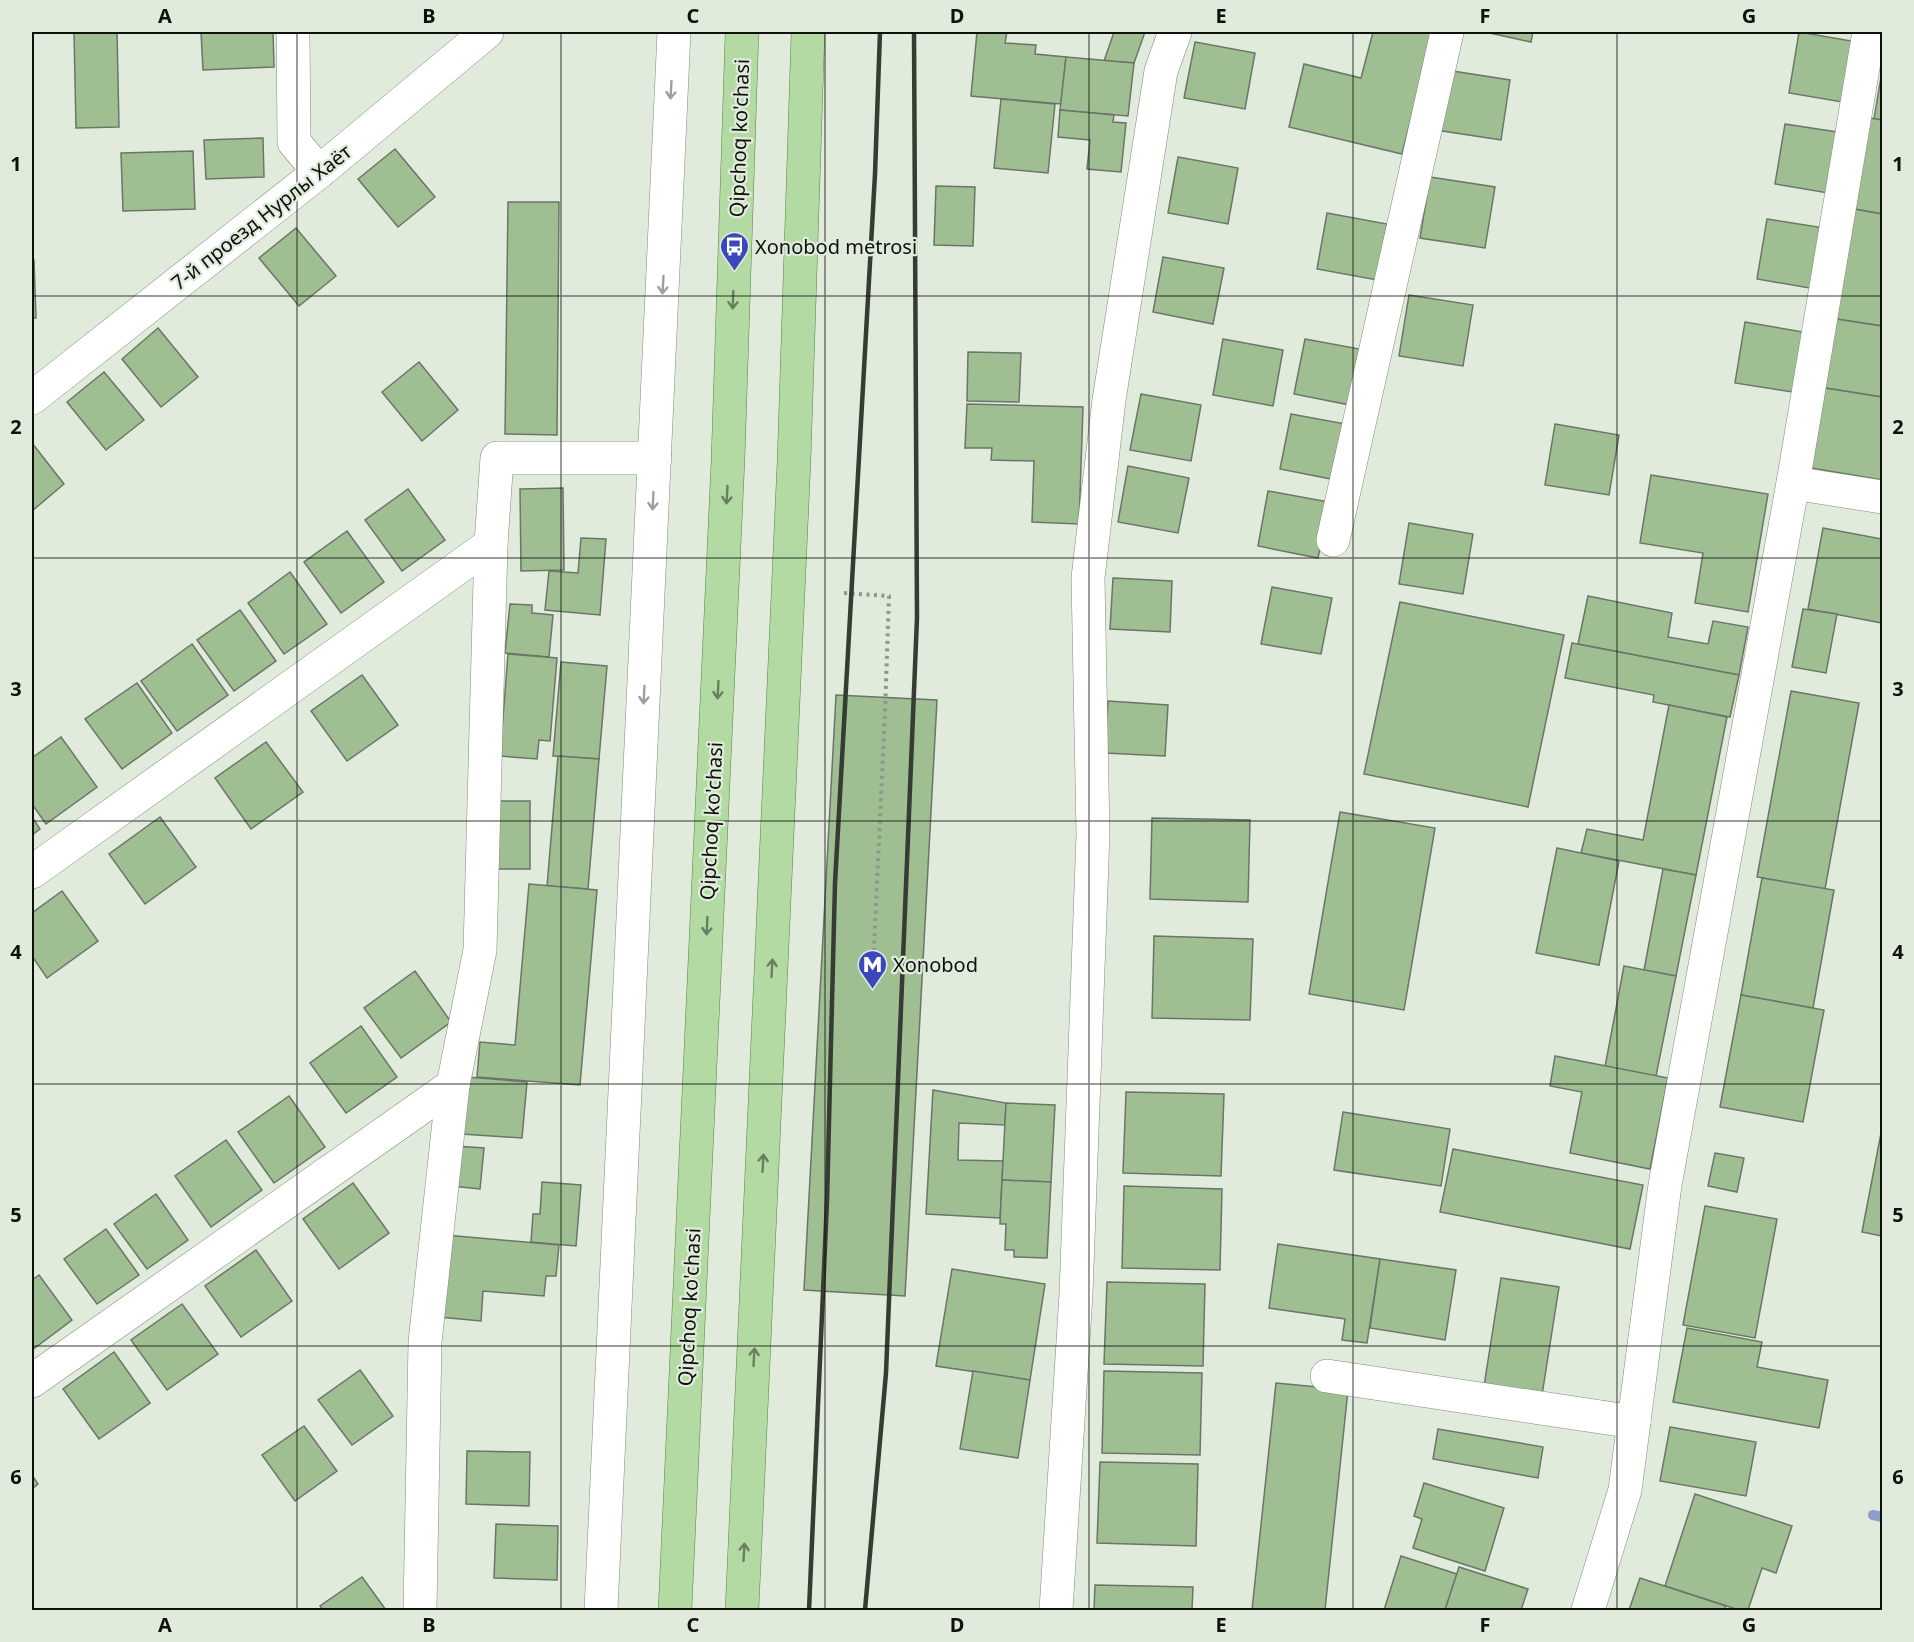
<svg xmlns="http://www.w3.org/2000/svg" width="1914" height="1642" font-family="'Noto Sans',sans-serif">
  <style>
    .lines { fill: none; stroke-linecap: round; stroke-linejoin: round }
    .stream { stroke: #8f9ccb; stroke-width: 10 }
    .building { fill: #9fbf93; stroke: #6b7568; stroke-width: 1.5 }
    .minor-casing { stroke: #818a7d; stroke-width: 34 }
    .major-casing { stroke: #588345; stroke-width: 34 }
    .path { stroke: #8f978c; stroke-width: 4; stroke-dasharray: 3 4.5; stroke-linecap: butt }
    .minor { stroke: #fff; stroke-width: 33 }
    .major { stroke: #b3daa2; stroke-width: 33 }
    .rail { stroke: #363b34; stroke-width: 4.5 }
    .oneway { stroke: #9fa09e }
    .oneway2 { stroke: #69805e }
    .grid { fill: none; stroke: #0e110c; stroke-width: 1.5; stroke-opacity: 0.55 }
    .labels { text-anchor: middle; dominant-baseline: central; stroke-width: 4.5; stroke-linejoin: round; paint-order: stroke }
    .street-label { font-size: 20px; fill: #0e110c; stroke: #e0ebdc }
    .poi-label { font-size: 20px; fill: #0e110c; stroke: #e0ebdc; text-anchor: start }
    .neatline { fill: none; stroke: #0e110c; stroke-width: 2 }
    .grid-label { font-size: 20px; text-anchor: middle; font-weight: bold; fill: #0e110c }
  </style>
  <rect width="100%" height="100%" fill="#e0ebdc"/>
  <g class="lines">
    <!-- stream -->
    <polyline class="stream" points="1873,1515 1882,1517"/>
  </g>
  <!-- building -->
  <g class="building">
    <polygon points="74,32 117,32 119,127 76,128"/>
    <polygon points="201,32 273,32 274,67 203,70"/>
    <polygon points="977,32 1007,32 1005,43 1036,45 1035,54 1066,57 1061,104 971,96"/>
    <polygon points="1114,32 1145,32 1134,63 1104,61"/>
    <polygon points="1373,32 1433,32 1402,154 1289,127 1304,64 1361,78"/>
    <polygon points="1485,32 1533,32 1531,42"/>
    <polygon points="1799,32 1863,43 1854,104 1789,93"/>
    <polygon points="1195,42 1255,53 1245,109 1184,98"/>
    <polygon points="1066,57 1134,63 1128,116 1060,110"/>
    <polygon points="1446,70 1510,80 1501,140 1436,130"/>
    <polygon points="1882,71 1882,120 1874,119"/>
    <polygon points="1001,99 1055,104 1048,173 994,168"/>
    <polygon points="1060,110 1114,115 1113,122 1126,123 1121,172 1087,169 1090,140 1058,137"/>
    <polygon points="1870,118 1882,120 1882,214 1854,209"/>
    <polygon points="1785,124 1850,134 1840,195 1775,184"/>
    <polygon points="263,138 264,177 206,179 204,140"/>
    <polygon points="395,149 435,197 398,227 358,179"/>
    <polygon points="193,151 195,209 123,211 121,153"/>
    <polygon points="1178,157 1238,168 1228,224 1168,213"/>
    <polygon points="1430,177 1495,187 1485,248 1420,238"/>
    <polygon points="936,186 975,187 973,246 934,245"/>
    <polygon points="508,202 559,202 557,435 505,434"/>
    <polygon points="1854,209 1882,214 1882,326 1836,319"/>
    <polygon points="1327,213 1387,224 1377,280 1317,269"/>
    <polygon points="1767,219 1831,229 1821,290 1757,279"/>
    <polygon points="296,228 336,276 299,306 259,258"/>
    <polygon points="1163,257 1224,268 1213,324 1153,312"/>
    <polygon points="32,260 34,260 36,318 32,318"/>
    <polygon points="1409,295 1473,305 1463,366 1399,356"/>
    <polygon points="1836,319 1882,326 1882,397 1825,388"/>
    <polygon points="1745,322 1809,333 1799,393 1735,383"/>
    <polygon points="158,328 198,377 161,407 122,359"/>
    <polygon points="1223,339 1283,350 1273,406 1213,395"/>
    <polygon points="1305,339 1365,350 1355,406 1294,394"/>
    <polygon points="968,352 1021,353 1019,402 967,401"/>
    <polygon points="419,362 458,410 422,441 382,392"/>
    <polygon points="104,372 144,420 106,450 67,402"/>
    <polygon points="1825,388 1882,397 1882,480 1811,468"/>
    <polygon points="1141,394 1201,405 1191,461 1130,450"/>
    <polygon points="967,404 1083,407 1079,524 1032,522 1034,461 991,460 992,448 965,448"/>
    <polygon points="1291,414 1351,425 1341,481 1280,469"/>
    <polygon points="1555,424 1619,435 1609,495 1545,485"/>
    <polygon points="32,443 64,484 32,511"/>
    <polygon points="1128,466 1189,478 1178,533 1118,522"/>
    <polygon points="1651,475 1768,494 1748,612 1695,603 1703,553 1640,543"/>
    <polygon points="563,488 564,570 521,571 520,489"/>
    <polygon points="408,489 445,540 402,571 365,520"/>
    <polygon points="1268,491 1329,502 1318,558 1258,546"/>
    <polygon points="1409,523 1473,534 1463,594 1399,584"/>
    <polygon points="1823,528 1882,539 1882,623 1808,609"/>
    <polygon points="347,531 384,582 341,613 304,562"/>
    <polygon points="581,538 606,539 600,615 545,610 549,571 578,573"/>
    <polygon points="290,572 327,624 284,654 248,603"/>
    <polygon points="1113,578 1172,581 1170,632 1110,629"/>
    <polygon points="1272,587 1332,598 1321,654 1261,644"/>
    <polygon points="1588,596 1672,613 1668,637 1708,644 1713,621 1748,627 1739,675 1578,644"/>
    <polygon points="1400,602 1564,635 1528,807 1364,774"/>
    <polygon points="510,604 532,605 532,613 553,615 549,657 505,653"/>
    <polygon points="1803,609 1837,614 1826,673 1792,667"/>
    <polygon points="240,610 276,661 234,691 197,640"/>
    <polygon points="1572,643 1739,675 1730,717 1653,702 1654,695 1565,678"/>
    <polygon points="192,644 228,695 177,731 141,681"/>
    <polygon points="508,654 557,658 550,741 539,740 537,759 500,756"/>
    <polygon points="561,662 607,666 599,759 553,756"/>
    <polygon points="362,675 398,725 347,761 311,711"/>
    <polygon points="137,683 172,733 122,769 85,719"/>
    <polygon points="1791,691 1859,703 1825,889 1757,877"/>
    <polygon points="836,695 937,700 905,1296 804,1290"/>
    <polygon points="1108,701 1168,705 1165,756 1105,753"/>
    <polygon points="1669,705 1727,717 1696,875 1581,853 1587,829 1643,840"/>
    <polygon points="61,737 97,787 46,824 32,804 32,758"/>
    <polygon points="266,742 303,792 251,829 215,778"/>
    <polygon points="558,756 599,759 588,889 547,886"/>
    <rect x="497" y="801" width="33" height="68"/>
    <polygon points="1340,812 1435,828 1404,1010 1309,994"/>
    <polygon points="32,817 40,829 32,835"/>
    <polygon points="160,817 196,867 145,904 109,854"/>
    <polygon points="1152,818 1250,820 1248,902 1150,899"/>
    <polygon points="1557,848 1619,861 1599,965 1536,953"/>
    <polygon points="1663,869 1696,875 1676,976 1644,970"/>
    <polygon points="1762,878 1834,890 1813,1008 1741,995"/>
    <polygon points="529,884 597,890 580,1085 477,1077 480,1042 515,1045"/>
    <polygon points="62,891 98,941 47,978 32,956 32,913"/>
    <polygon points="1154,936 1253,939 1250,1020 1152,1018"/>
    <polygon points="1624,966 1676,976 1656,1076 1605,1067"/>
    <polygon points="415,971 451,1022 401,1058 364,1008"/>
    <polygon points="1741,995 1824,1010 1803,1122 1720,1107"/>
    <polygon points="361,1026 397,1077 346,1113 310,1063"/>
    <polygon points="1555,1056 1668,1078 1650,1169 1570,1153 1582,1092 1550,1086"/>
    <polygon points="467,1077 527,1082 522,1138 462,1134"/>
    <polygon points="933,1090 1006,1103 1005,1125 959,1123 958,1160 1003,1161 1000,1218 926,1214"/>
    <polygon points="1126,1092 1224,1094 1221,1176 1123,1173"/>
    <polygon points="289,1096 325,1147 274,1183 238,1132"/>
    <polygon points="1006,1103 1055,1105 1051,1182 1002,1180"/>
    <polygon points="1343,1112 1450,1129 1441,1186 1334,1170"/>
    <polygon points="1881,1133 1882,1133 1882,1236 1862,1232"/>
    <polygon points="226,1140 262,1190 211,1227 175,1176"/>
    <polygon points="455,1146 484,1148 480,1189 452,1186"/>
    <polygon points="1453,1149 1643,1185 1630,1249 1440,1212"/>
    <polygon points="1715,1153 1744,1158 1737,1192 1708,1186"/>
    <polygon points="1002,1180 1051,1182 1047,1258 1014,1257 1014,1250 1005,1250 1006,1224 1000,1224"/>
    <polygon points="542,1182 581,1185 576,1246 531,1242 533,1214 540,1214"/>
    <polygon points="353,1183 389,1233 339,1269 303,1219"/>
    <polygon points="1124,1186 1222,1189 1220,1270 1122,1268"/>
    <polygon points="156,1194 188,1240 147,1269 114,1224"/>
    <polygon points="1705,1206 1777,1219 1755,1338 1683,1325"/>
    <polygon points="106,1229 139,1275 97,1304 64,1259"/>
    <polygon points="445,1235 559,1245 556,1276 546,1276 544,1296 483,1291 481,1321 439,1317"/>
    <polygon points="1278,1244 1380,1259 1367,1343 1342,1340 1345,1319 1269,1308"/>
    <polygon points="256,1250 292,1301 241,1337 205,1286"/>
    <polygon points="1380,1259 1456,1270 1445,1340 1370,1328"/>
    <polygon points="952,1269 1045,1284 1030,1380 936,1366"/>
    <polygon points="39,1275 72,1320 32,1350 32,1280"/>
    <polygon points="1501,1278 1559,1287 1542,1395 1484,1386"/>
    <polygon points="1107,1282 1205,1284 1203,1366 1104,1364"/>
    <polygon points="182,1304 218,1354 167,1390 131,1340"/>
    <polygon points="1687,1328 1762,1342 1757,1367 1828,1380 1819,1428 1673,1402"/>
    <polygon points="114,1352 150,1403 99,1439 63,1389"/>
    <polygon points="360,1370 393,1416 352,1445 318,1400"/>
    <polygon points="973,1371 1030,1380 1018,1458 960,1449"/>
    <polygon points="1104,1371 1202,1373 1200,1455 1102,1453"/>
    <polygon points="1276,1383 1348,1390 1325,1610 1252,1610"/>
    <polygon points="304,1426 337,1471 295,1501 262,1455"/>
    <polygon points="1670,1427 1756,1442 1746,1496 1660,1481"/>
    <polygon points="1438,1429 1543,1447 1538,1478 1433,1459"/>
    <polygon points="467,1451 530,1452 529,1506 466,1504"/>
    <polygon points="1100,1462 1198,1464 1196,1546 1097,1543"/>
    <polygon points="32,1475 38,1484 32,1489"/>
    <polygon points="1424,1483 1504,1508 1485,1571 1413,1548 1422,1519 1414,1516"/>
    <polygon points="1695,1494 1792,1526 1776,1573 1762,1568 1748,1610 1739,1610 1665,1586"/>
    <polygon points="496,1524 558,1526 557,1580 494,1578"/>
    <polygon points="1401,1556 1457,1574 1445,1610 1384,1610"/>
    <polygon points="1459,1567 1528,1589 1521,1610 1445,1610"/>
    <polygon points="362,1577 386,1610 323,1610 320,1606"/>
    <polygon points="1640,1578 1726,1606 1724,1610 1629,1610"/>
    <polygon points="1095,1585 1193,1587 1192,1610 1094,1610"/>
  </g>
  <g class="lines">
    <defs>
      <g id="minor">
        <polyline points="293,32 294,142 319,172"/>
        <polyline points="32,398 319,172 487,32"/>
        <polyline points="1793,483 1882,497"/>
        <polyline points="1333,540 1447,32"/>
        <polyline points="32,872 491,544"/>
        <polyline points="1327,1376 1634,1422"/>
        <polyline points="32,1381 453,1085"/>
        <polyline points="420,1610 425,1342 453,1085 480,950 491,544 497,458 655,458"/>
        <polyline points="601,1610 674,32"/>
        <polyline points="1056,1610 1076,1294 1093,834 1088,578 1109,400 1161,71 1175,32"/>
        <polyline points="1588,1610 1625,1490 1665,1185 1793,483 1869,32"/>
      </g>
      <g id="major">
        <polyline points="675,1610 728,460 742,32"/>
        <polyline points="742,1610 794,461 808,32"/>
      </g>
    </defs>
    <!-- minor casing -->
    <use href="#minor" class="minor-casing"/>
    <!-- major casing -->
    <use href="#major" class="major-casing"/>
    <!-- path -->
    <polyline class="path" points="844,593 889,596 885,712 872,990"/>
    <!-- minor -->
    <use href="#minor" class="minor"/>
    <!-- major -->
    <use href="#major" class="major"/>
    <!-- rail -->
    <g class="rail">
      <polyline points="809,1610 827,1201 835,883 875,174 880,32"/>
      <polyline points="865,1610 886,1373 917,618 914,32"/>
    </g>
  </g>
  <!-- one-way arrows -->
  <defs><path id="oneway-shaft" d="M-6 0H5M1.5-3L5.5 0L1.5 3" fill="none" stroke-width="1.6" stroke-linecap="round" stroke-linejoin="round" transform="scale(1.5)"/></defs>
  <g class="oneway">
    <use href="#oneway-shaft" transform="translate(671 90) rotate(93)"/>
    <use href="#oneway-shaft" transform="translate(663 285) rotate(93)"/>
    <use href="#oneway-shaft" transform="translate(653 501) rotate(93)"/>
    <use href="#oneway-shaft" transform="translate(644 695) rotate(93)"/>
  </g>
  <g class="oneway2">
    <use href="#oneway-shaft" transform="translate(733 300) rotate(92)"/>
    <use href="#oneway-shaft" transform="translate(727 495) rotate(93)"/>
    <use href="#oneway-shaft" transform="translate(718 690) rotate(93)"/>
    <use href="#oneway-shaft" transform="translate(707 926) rotate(93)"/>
    <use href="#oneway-shaft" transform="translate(772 968) rotate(-87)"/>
    <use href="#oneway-shaft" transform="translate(763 1163) rotate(-87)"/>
    <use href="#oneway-shaft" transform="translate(754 1357) rotate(-87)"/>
    <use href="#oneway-shaft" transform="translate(744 1552) rotate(-87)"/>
  </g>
  <!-- grid -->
  <path class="grid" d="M 297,32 L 297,1610M 561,32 L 561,1610M 825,32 L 825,1610M 1089,32 L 1089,1610M 1353,32 L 1353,1610M 1617,32 L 1617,1610M 32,296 L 1882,296M 32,558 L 1882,558M 32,821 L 1882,821M 32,1084 L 1882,1084M 32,1346 L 1882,1346"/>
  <!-- icons -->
  <defs>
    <symbol id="bus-pin" viewBox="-11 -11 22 30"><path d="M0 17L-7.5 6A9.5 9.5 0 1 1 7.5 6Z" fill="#3b48bb" stroke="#e0ebdc"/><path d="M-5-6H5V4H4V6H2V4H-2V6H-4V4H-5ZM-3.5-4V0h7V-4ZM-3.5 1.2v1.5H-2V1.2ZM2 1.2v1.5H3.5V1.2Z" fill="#fff"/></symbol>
    <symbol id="metro-pin" viewBox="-11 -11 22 30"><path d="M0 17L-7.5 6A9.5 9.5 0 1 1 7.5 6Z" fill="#3b48bb" stroke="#e0ebdc"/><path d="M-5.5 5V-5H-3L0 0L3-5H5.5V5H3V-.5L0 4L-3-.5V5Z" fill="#fff"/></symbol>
  </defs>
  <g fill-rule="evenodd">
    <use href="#bus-pin" x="718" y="230" width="33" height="45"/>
    <use href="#metro-pin" x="856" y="948" width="33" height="45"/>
  </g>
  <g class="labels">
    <!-- street labels -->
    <g class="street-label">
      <text transform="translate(739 138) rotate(-88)">Qipchoq ko'chasi</text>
      <text transform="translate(261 217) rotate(-38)">7-й проезд Нурлы Хаёт</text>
      <text transform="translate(711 821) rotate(-87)">Qipchoq ko'chasi</text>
      <text transform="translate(689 1307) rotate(-87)">Qipchoq ko'chasi</text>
    </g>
    <!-- poi labels -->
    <g class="poi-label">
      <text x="755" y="246">Xonobod metrosi</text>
      <text x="893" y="964">Xonobod</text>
    </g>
  </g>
  <!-- border -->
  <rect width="1914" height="1642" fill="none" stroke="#e0ebdc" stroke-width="66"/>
  <rect x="33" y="33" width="1848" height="1576" class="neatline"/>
  <g class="grid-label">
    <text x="165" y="23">A</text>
    <text x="429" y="23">B</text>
    <text x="693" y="23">C</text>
    <text x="957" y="23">D</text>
    <text x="1221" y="23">E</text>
    <text x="1485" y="23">F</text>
    <text x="1749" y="23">G</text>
    <text x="16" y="171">1</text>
    <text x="1898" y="171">1</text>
    <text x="16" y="434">2</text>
    <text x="1898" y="434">2</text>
    <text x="16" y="696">3</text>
    <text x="1898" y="696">3</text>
    <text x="16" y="959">4</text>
    <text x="1898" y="959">4</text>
    <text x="16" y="1222">5</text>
    <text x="1898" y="1222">5</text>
    <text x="16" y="1484">6</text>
    <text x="1898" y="1484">6</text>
    <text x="165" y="1632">A</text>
    <text x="429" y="1632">B</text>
    <text x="693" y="1632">C</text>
    <text x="957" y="1632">D</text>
    <text x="1221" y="1632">E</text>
    <text x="1485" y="1632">F</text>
    <text x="1749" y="1632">G</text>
  </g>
</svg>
